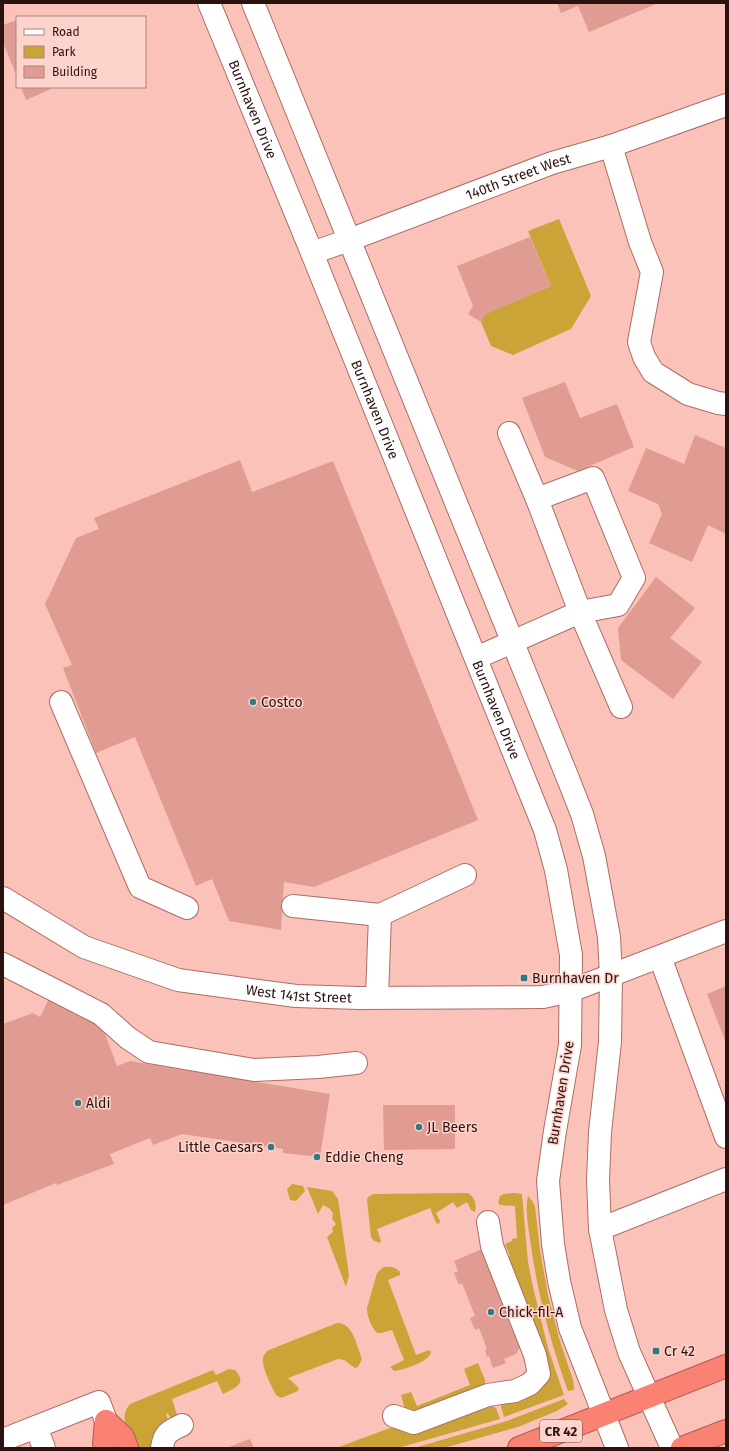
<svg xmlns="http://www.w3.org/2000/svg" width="729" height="1451" font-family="'Fira Sans',sans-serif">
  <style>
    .green { fill: #cba437 }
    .building { fill: #e09c93 }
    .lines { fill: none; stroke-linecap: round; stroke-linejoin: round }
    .minor-casing { stroke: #ac6d65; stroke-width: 24 }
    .highway-casing { stroke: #b15b50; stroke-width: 24 }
    .minor { stroke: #fff; stroke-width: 22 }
    .highway { stroke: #fa8273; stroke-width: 22 }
    .poi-dot { fill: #327983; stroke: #fed3cc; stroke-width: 1.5 }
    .labels { text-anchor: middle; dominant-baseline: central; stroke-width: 3; stroke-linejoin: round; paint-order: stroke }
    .shield { fill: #fed3cc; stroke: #6a4c48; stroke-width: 1 }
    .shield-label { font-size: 13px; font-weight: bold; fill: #2a120f }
    .street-label { font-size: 14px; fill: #2a120f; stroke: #fed3cc }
    .poi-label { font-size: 14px; fill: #2a120f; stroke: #fed3cc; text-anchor: start }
  </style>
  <rect width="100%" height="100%" fill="#fac2b9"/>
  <!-- green -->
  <g class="green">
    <polygon points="559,219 591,296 571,329 513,355 491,346 481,322 485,314 551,286 528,231"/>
    <polygon points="292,1184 303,1186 305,1191 296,1201 290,1200 287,1189"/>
    <polygon points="307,1187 332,1191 338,1199 349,1275 346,1287 327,1237 333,1232 332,1228 336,1224 332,1219 333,1213 329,1208 323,1205 318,1214"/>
    <path d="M 468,1193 C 475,1197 477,1205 475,1212 L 471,1210 L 467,1202 L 457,1208 L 453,1202 L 436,1213 L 440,1221 L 439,1224 L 436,1223 L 430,1208 L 377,1229 L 381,1241 L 380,1243 L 374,1241 L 371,1237 L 367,1200 L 368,1197 L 374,1194 Z"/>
    <polygon points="513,1193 522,1194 528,1262 533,1287 548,1348 564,1395 504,1417 501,1407 501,1402 538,1388 506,1261 510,1256 505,1244 512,1241 512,1239 517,1238 515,1206 500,1205 498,1203 500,1196 504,1194"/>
    <path d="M 528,1196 L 533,1202 L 535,1207 L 540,1250 L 548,1295 L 559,1338 L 573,1380 L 574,1390 L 568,1391 C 550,1341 537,1292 530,1239 C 528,1225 525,1210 528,1196 Z"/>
    <path d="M 384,1267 C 391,1266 396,1267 400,1272 L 400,1275 L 388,1280 L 416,1355 L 429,1350 L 431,1352 C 429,1362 403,1370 394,1371 L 390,1367 L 404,1360 L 392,1330 L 381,1333 L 377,1333 C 371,1327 367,1316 367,1308 L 377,1273 L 381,1269 Z"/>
    <path d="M 337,1323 C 353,1322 357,1347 362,1359 L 358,1367 L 355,1368 L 344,1360 L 338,1359 L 288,1378 L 299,1388 L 298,1391 L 281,1398 L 276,1395 C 272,1387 261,1366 263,1358 C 264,1354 266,1352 269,1350 Z"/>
    <polygon points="478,1363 485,1380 485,1385 414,1412 405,1409 401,1395 411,1392 417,1406 470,1385 464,1369"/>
    <path d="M 229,1369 L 235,1370 C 248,1384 235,1388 223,1394 L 217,1381 L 172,1399 L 177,1415 L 171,1419 L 168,1414 L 166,1413 L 168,1420 L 154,1448 L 135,1448 C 129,1434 118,1418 130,1404 L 213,1370 L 216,1375 Z"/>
    <polygon points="564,1399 568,1404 557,1411 518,1427 493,1434 444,1448 414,1448 507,1421"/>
    <polygon points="493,1406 496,1408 500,1419 398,1448 336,1448 390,1428 428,1429"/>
  </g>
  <!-- building -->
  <g class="building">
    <polygon points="557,3 655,3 656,4 589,32 578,6 561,13"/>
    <polygon points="17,20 17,77 3,42 3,25"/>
    <polygon points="21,87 50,87 51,89 26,100"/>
    <polygon points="530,237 551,286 485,314 481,322 468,314 473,306 457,266"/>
    <polygon points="565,382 580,418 617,404 634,447 578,471 545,457 522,398"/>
    <polygon points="695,435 726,448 726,534 708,525 692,562 649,543 662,514 658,504 628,491 646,448 684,464"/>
    <polygon points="240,460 252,492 333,461 478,820 314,887 284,882 281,930 229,921 212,879 196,886 135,737 96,753 63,668 72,665 45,604 76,538 99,529 94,518"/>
    <polygon points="656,577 695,608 670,638 702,662 673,699 621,660 618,628"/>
    <polygon points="726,986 726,1043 707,994"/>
    <polygon points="49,999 102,1026 117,1066 130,1061 330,1094 320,1157 283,1153 283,1149 182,1134 153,1145 150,1138 110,1154 114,1164 57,1185 56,1183 3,1205 3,1024 33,1013 40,1017"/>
    <polygon points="383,1105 455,1105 455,1149 384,1150"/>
    <polygon points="482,1249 520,1341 519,1349 516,1354 504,1359 506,1363 493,1368 489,1356 487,1357 485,1350 487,1349 479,1328 475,1330 470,1318 475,1316 462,1283 459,1285 454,1273 458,1271 454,1261"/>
    <polygon points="250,1439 254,1448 226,1448"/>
  </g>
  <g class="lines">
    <defs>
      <g id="minor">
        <path id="s1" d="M 209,3 L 312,253 L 545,830 L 556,870 L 571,955 L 570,1045 L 555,1131 L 548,1181 L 553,1244 L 559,1281 L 570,1328 L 617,1448"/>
        <polyline points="253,3 565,771 582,814 594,856 609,937 611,976 610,1042 600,1132 598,1180 600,1229 616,1310 629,1352 672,1448"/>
        <polyline points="611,146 640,242 652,272 639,342 644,357 653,372 688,394 718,403 726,404"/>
        <path id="s2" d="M 312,253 L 349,240 L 552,163 L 611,146 L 726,105"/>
        <polyline points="537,499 593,478 634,578 618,605 580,612 621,707"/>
        <polyline points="476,658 580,612 537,499 509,433"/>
        <polyline points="61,702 140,887 187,908"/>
        <path id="s3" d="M 3,898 L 84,947 L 178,980 L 296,996 L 359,998 L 543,997 L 570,991 L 726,931"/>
        <polyline points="293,906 380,915"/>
        <polyline points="660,957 726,1137"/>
        <polyline points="3,964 101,1014 128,1038 149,1052 254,1070 318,1067 356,1063"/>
        <polyline points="377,997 380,915 465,875"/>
        <polyline points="600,1229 726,1179"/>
        <polyline points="394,1416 414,1423 488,1395 515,1391 530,1384 539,1374 535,1355 492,1246 488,1222"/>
        <polyline points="36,1427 44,1448"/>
        <polyline points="3,1440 99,1402 106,1421"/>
        <path d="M 162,1448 C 164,1433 169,1431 182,1425"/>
      </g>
      <g id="highway">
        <polyline points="106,1421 123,1437 127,1448"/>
        <polyline points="106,1448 104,1444 106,1421"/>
        <polyline points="519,1448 726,1366"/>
        <polyline points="682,1448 726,1431"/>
      </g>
    </defs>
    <!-- minor casing -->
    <use href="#minor" class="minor-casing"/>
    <!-- highway casing -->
    <use href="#highway" class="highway-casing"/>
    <!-- minor -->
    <use href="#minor" class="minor"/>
    <!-- highway -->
    <use href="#highway" class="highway"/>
  </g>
  <!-- markers -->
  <g class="poi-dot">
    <circle cx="253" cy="702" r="4"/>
    <rect x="520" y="974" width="8" height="8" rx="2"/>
    <circle cx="78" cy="1103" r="4"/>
    <circle cx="419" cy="1127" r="4"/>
    <circle cx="271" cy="1147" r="4"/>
    <circle cx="317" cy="1157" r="4"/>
    <circle cx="491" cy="1312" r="4"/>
    <rect x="652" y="1347" width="8" height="8" rx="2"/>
  </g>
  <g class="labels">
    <!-- shield labels -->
    <rect class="shield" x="540" y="1420" width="42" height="22" rx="3"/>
    <g class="shield-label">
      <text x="561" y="1431">CR 42</text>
    </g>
    <!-- street labels -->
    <g class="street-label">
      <text stroke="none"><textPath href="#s1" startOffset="115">Burnhaven Drive</textPath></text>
      <text stroke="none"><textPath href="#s2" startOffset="220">140th Street West</textPath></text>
      <text stroke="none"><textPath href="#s1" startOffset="439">Burnhaven Drive</textPath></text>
      <text stroke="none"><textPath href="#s1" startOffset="763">Burnhaven Drive</textPath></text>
      <text stroke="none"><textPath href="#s3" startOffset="316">West 141st Street</textPath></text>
      <text transform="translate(561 1093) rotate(-81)">Burnhaven Drive</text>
    </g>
    <!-- poi labels -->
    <g class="poi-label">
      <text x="261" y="702">Costco</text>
      <text x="532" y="978">Burnhaven Dr</text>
      <text x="86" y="1103">Aldi</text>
      <text x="427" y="1127">JL Beers</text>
      <text x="263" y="1147" text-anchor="end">Little Caesars</text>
      <text x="325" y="1157">Eddie Cheng</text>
      <text x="499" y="1312">Chick-fil-A</text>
      <text x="664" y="1351">Cr 42</text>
    </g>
  </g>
  <!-- border -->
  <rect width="729" height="1451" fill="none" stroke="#2a120f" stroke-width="8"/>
  <!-- legend -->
  <rect x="16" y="16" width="130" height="72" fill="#fed3cc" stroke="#a98680"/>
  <rect x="24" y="29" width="20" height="6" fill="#ffffff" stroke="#a98680"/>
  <text x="52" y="36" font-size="12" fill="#2a120f">Road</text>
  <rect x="24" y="46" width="20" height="12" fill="#cba437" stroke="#a98680"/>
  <text x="52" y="56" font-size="12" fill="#2a120f">Park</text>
  <rect x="24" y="66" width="20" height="12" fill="#e09c93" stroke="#a98680"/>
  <text x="52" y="76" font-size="12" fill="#2a120f">Building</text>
</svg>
